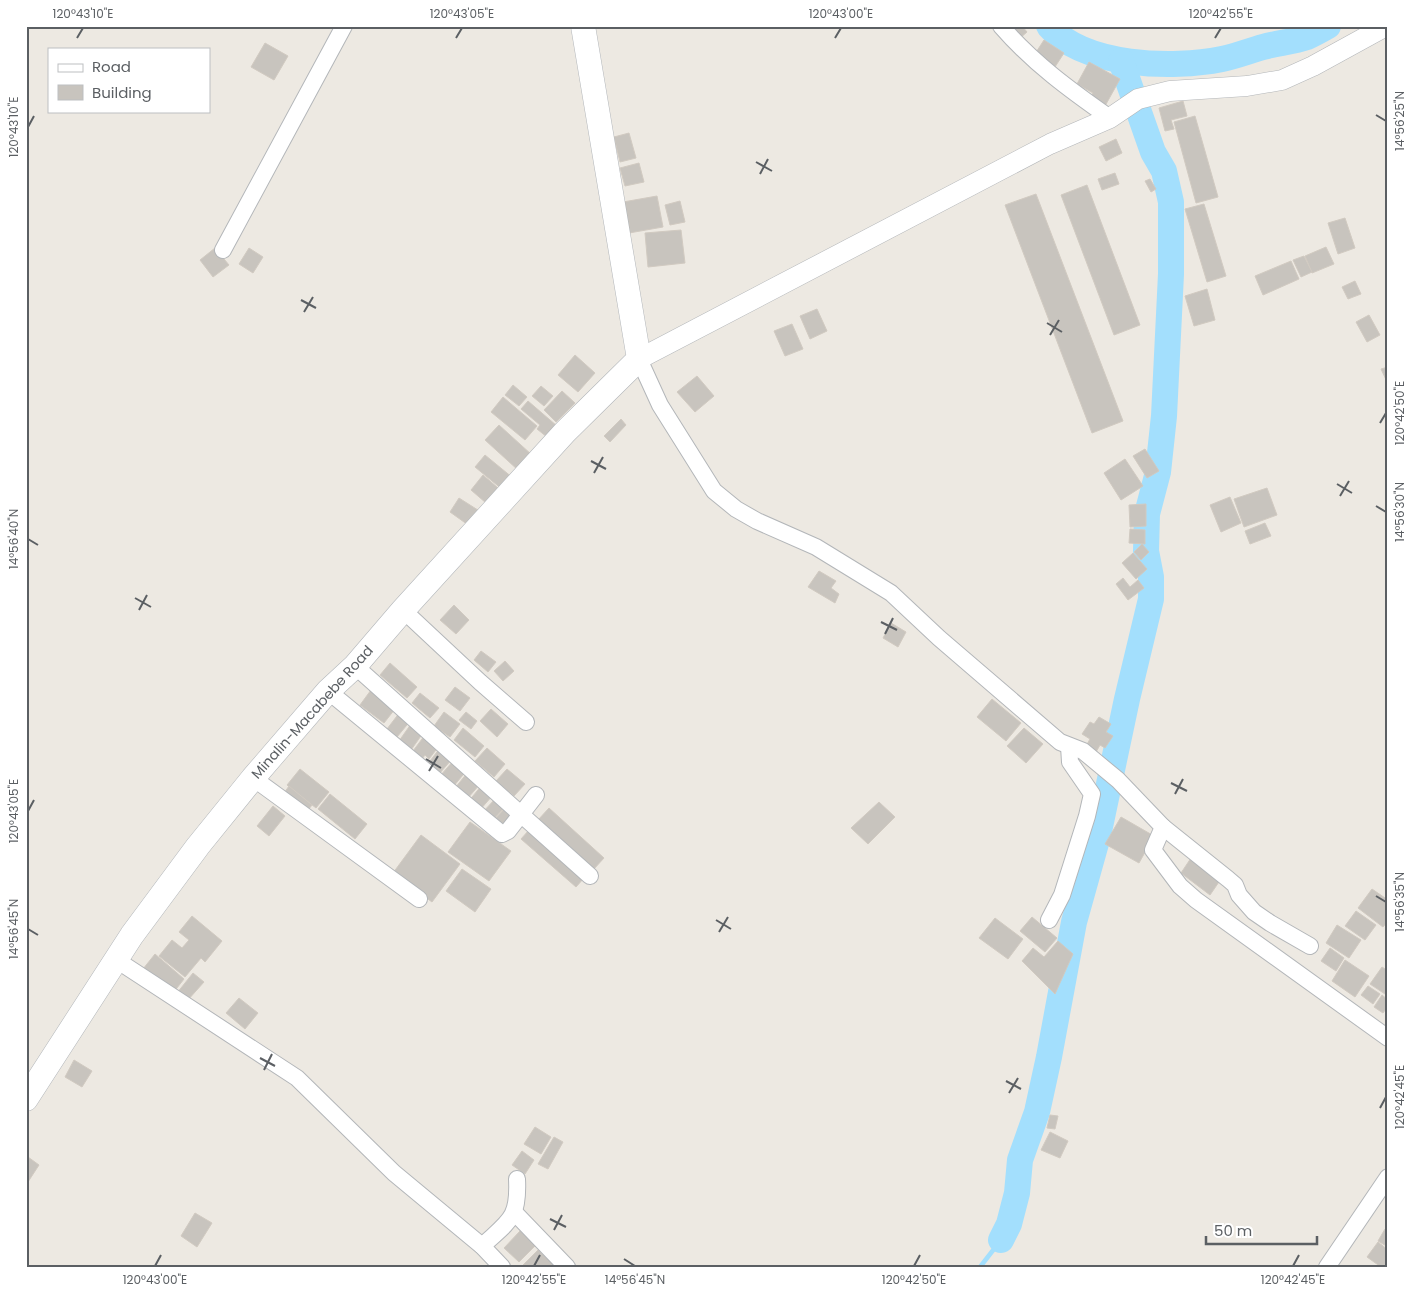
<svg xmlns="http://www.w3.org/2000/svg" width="1414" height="1293" font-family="Poppins,sans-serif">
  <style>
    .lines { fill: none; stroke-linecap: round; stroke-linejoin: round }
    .stream { stroke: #a3dffd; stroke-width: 4.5 }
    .river { stroke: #a3dffd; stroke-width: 26 }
    .building { fill: #c8c4be; stroke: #d1cac1 }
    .minor-casing { stroke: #b3b6b9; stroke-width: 18 }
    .tertiary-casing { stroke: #b3b6b9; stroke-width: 21 }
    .secondary-casing { stroke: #b2b6ba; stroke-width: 25 }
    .minor { stroke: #fff; stroke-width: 16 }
    .tertiary { stroke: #fff; stroke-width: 20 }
    .secondary { stroke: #fff; stroke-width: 24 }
    .ticks { fill: none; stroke: #5b5f63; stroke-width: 2 }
    .labels { text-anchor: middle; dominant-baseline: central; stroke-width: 4; stroke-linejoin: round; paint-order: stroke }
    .street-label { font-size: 14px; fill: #5b5f63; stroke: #fff }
    .neatline { fill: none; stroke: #5b5f63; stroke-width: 2 }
    .ticks-label { font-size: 12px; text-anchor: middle; fill: #5b5f63 }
  </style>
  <rect width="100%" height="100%" fill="#ede9e2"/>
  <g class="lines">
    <!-- stream -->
    <polyline class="stream" points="980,1267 1001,1240"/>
    <!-- river -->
    <g class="river">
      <path d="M 1049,26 C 1084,67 1173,69 1222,59 C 1236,56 1249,51 1263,47 C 1277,43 1293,42 1307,37 C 1314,34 1321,30 1328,26"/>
      <polyline points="1001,1240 1009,1224 1017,1193 1020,1160 1037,1112 1049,1057 1074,922 1098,836 1127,699 1151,599 1151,577 1146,551 1147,514 1158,472 1164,416 1171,274 1171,202 1164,171 1153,152 1121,61"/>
    </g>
  </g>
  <!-- building -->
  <g class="building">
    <polygon points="1009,26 1022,26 1027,32 1019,39"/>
    <polygon points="1044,40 1064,53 1053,70 1033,57"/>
    <polygon points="265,43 288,56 274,80 251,67"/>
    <polygon points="1089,62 1120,79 1105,106 1090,98 1093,93 1077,84"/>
    <polygon points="1183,101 1187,116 1171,120 1174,129 1165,131 1159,108"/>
    <polygon points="1195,116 1218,197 1196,203 1174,122"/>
    <polygon points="629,133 636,158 620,162 614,137"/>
    <polygon points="1116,139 1122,153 1106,161 1099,147"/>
    <polygon points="639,163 644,182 625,186 620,168"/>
    <polygon points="1115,173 1119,184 1102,190 1098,179"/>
    <polygon points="1150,179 1156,189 1151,192 1145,181"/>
    <polygon points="1087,185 1140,325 1114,335 1061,195"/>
    <polygon points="1036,194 1123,421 1092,433 1005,205"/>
    <polygon points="657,196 663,227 629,233 623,202"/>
    <polygon points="680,201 685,222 670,225 665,205"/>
    <polygon points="1204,204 1226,276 1207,282 1185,209"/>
    <polygon points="1345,218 1355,248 1338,254 1328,223"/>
    <polygon points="681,230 685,263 648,267 645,233"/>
    <polygon points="1326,247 1334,264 1312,273 1305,256"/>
    <polygon points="215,248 229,265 213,277 200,260"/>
    <polygon points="249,248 263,257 253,273 239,264"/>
    <polygon points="1304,256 1312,272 1301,277 1293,260"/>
    <polygon points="1291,261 1299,279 1263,295 1255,276"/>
    <polygon points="1355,281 1361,294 1348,299 1342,287"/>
    <polygon points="1207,289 1215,320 1194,326 1185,296"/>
    <polygon points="817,309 827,331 810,339 800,316"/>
    <polygon points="1369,315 1380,335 1367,342 1356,322"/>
    <polygon points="792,324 803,349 785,356 774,331"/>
    <polygon points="575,355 595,373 578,392 558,375"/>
    <polygon points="1388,367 1388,384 1381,369"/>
    <polygon points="697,376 714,396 695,412 677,392"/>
    <polygon points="513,385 527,397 519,406 505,395"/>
    <polygon points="541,386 553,396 544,406 532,396"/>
    <polygon points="562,391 575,403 556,422 544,410"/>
    <polygon points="503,397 537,426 525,440 491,412"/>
    <polygon points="528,401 557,426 547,437 537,429 540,425 521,409"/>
    <polygon points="621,419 626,425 610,442 604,436"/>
    <polygon points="499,425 532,455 518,470 485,440"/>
    <polygon points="1145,449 1159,471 1147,478 1133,456"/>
    <polygon points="485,455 513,478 503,490 475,467"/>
    <polygon points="1125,459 1143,486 1121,500 1104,473"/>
    <polygon points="483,475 505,494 493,509 471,490"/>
    <polygon points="1267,488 1277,515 1244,527 1234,499"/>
    <polygon points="1230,497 1241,523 1221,532 1210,505"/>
    <polygon points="459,498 481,512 471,527 450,512"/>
    <polygon points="1146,504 1146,526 1130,527 1129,505"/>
    <polygon points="1265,523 1271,536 1250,544 1245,531"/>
    <polygon points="1130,529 1145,530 1145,544 1129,543"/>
    <polygon points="1142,544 1149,552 1141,560 1134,552"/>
    <polygon points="1133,553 1147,569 1136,579 1122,563"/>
    <polygon points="819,571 836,581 831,588 839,594 835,603 808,587"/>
    <polygon points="1123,578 1130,587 1138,580 1144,588 1128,600 1116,584"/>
    <polygon points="454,605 469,620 456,634 440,620"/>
    <polygon points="891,623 906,632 898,647 883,638"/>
    <polygon points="481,651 496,662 488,672 474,660"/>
    <polygon points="505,661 514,671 503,681 494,671"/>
    <polygon points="390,663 417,687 407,698 380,675"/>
    <polygon points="455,687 470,698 460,711 445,700"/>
    <polygon points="371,690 395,709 384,723 360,705"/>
    <polygon points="420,693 439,708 430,718 412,703"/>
    <polygon points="992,699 1021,723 1006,741 977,717"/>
    <polygon points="491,709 508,724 497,737 480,721"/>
    <polygon points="400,712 411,720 397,737 387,729"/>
    <polygon points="444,712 460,724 450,737 434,726"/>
    <polygon points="466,712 477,721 471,729 459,720"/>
    <polygon points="1099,717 1111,724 1106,732 1113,736 1105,748 1100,745 1096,752 1086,746 1090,739 1082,734 1090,722 1094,724"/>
    <polygon points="411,724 423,733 411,750 399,741"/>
    <polygon points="463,728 484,746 475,757 454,740"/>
    <polygon points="1024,728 1043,744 1026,763 1007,746"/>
    <polygon points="425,735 439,746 429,759 425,755 422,759 413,751"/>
    <polygon points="440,748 453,758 439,774 427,765"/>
    <polygon points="487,748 505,764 494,777 475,761"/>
    <polygon points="454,760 467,770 453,787 440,776"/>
    <polygon points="300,769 329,792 316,808 287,785"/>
    <polygon points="507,769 525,784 514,796 496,781"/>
    <polygon points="468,772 481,783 467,799 455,788"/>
    <polygon points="482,785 493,795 479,811 468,802"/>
    <polygon points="289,786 312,805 305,814 282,796"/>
    <polygon points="330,794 367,824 355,839 318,809"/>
    <polygon points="496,798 505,807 491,822 482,813"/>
    <polygon points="879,802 895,817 868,844 851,828"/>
    <polygon points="273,806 285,816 269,836 257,826"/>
    <polygon points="506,807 517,818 503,833 492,822"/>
    <polygon points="549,808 604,858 593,870 538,820"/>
    <polygon points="1121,817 1154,836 1139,863 1105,844"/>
    <polygon points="470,822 511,851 489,881 448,852"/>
    <polygon points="529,830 584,878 576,887 521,839"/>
    <polygon points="421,835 460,864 432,902 393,873"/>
    <polygon points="1193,855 1223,876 1210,895 1181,873"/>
    <polygon points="462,869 491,889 475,912 446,891"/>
    <polygon points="1372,889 1388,900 1388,921 1383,927 1358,908"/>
    <polygon points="1356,911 1376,925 1365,940 1345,926"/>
    <polygon points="192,916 222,941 205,962 201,958 185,977 159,956 172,940 182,948 189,940 179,932"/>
    <polygon points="1032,917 1057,938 1045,952 1020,931"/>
    <polygon points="995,918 1023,939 1008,959 979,938"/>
    <polygon points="1337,925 1361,940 1349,958 1326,943"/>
    <polygon points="1058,941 1073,954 1055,994 1022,961 1033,948 1044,957"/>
    <polygon points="1330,948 1344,958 1336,971 1321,961"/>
    <polygon points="155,954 184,979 173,993 143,969"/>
    <polygon points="1345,960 1369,976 1355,997 1332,981"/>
    <polygon points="1382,967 1388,971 1388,996 1370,984"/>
    <polygon points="193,973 204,982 187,1001 177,993"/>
    <polygon points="1368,986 1380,994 1373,1004 1361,995"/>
    <polygon points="1382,995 1388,1000 1388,1006 1383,1013 1374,1007"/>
    <polygon points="239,998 258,1013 245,1029 226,1013"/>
    <polygon points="74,1060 92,1071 82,1087 65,1077"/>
    <polygon points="1050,1115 1058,1116 1055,1129 1047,1128"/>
    <polygon points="535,1127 551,1137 541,1154 524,1144"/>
    <polygon points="1050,1132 1068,1141 1060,1158 1041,1150"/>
    <polygon points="554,1137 563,1142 548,1169 538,1164"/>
    <polygon points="522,1151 534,1160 525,1174 512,1165"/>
    <polygon points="28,1157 39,1165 26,1185 26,1159"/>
    <polygon points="195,1213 212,1223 197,1247 181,1236"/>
    <polygon points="1385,1229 1388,1230 1388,1247 1378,1241"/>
    <polygon points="520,1231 535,1246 519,1262 504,1248"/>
    <polygon points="1378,1242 1388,1250 1388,1267 1381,1267 1367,1257"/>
    <polygon points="538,1250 554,1265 552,1267 523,1265"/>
  </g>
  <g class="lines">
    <defs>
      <g id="minor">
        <path d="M 1001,26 C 1033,63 1070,90 1110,118"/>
        <polyline points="223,250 344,26"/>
        <polyline points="639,359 660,405 714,491 736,509 757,521 816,547 891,593 939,638 1060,742 1083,751 1118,780 1163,827 1153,850 1180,886 1196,900 1388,1038"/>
        <polyline points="403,610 480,682 526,722"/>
        <polyline points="355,666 590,876"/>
        <polyline points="328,691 502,834 508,831 536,795"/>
        <polyline points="253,778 419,899"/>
        <polyline points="1163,827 1228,879 1235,885 1239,895 1254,912 1270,923 1310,946"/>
        <polyline points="1049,920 1062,895 1087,816 1092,794 1070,762 1069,746"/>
        <polyline points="115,959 297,1078 394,1173 482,1246 502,1267"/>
        <polyline points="515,1213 567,1267"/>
        <path d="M 482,1246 C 509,1221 519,1219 517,1179"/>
        <polyline points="1327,1267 1388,1177"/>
      </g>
      <polyline id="tertiary" points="639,359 1050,144 1110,118 1138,99 1170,91 1247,86 1282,80 1313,66 1386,26"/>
      <polyline id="secondary" points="26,1099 132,935 198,846 253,778 328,691 355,666 403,610 565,432 639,359 583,26"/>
    </defs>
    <!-- minor casing -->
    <use href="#minor" class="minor-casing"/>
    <!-- tertiary casing -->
    <use href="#tertiary" class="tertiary-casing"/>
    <!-- secondary casing -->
    <use href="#secondary" class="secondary-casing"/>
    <!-- minor -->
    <use href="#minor" class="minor"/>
    <!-- tertiary -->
    <use href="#tertiary" class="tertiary"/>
    <!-- secondary -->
    <use href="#secondary" class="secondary"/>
  </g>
  <!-- ticks -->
  <path class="ticks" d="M 77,38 L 83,28M 456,38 L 462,28M 835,38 L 841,28M 1215,38 L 1221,28M 1376,115 L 1386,121M 28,127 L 34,116M 756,162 L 772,171M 760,174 L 768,159M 301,300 L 316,308M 304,312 L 313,297M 1047,323 L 1062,332M 1050,335 L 1059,320M 1380,423 L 1386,413M 591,461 L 606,469M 594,473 L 603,457M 1337,484 L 1352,493M 1340,496 L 1349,481M 1376,506 L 1386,512M 28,539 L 38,545M 135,598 L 151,607M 139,610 L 147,595M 881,622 L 897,630M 885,634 L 893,618M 426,759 L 441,768M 429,771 L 438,756M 1171,783 L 1187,791M 1175,794 L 1183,779M 28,811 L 34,800M 1376,896 L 1386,902M 716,920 L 731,929M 28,929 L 38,935M 719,932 L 728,917M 260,1058 L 275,1066M 264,1070 L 272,1054M 1006,1081 L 1021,1089M 1009,1093 L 1018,1078M 1380,1108 L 1386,1097M 550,1219 L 566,1227M 554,1230 L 562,1215M 624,1259 L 635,1266M 155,1266 L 161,1255M 534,1266 L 540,1255M 914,1266 L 920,1255M 1293,1266 L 1299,1255"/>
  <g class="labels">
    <!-- street labels -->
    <g class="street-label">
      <text transform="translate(312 712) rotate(-48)">Minalin-Macabebe Road</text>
    </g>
  </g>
  <!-- border -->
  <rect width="1414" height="1293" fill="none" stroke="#ffffff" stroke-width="55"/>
  <!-- legend -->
  <rect x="48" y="48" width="162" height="65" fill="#ffffff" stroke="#bdbfc1"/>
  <rect x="58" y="64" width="25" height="8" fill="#ffffff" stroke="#bdbfc1"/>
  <text x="92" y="72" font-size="15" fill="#5b5f63">Road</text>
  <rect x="58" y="85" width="25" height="15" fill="#c8c4be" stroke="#bdbfc1"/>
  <text x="92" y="98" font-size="15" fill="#5b5f63">Building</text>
  <!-- scale -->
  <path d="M1206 1236v8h111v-8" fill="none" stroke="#5b5f63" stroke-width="2.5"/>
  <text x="1214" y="1236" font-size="15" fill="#5b5f63" stroke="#ffffff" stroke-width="4" paint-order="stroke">50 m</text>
  <rect x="28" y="28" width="1358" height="1238" class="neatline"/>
  <g class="ticks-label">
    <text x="83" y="18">120°43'10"E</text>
    <text x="462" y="18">120°43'05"E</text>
    <text x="841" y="18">120°43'00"E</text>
    <text x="1221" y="18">120°42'55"E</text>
    <text transform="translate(1400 121) rotate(-90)" y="4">14°56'25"N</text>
    <text transform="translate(14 127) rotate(-90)" y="4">120°43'10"E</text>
    <text transform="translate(1400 413) rotate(-90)" y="4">120°42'50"E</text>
    <text transform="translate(1400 512) rotate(-90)" y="4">14°56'30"N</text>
    <text transform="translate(14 539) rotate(-90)" y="4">14°56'40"N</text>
    <text transform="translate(14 811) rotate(-90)" y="4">120°43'05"E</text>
    <text transform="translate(1400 902) rotate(-90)" y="4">14°56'35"N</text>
    <text transform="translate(14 929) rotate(-90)" y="4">14°56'45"N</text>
    <text transform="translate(1400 1097) rotate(-90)" y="4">120°42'45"E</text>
    <text x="155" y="1284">120°43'00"E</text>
    <text x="534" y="1284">120°42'55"E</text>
    <text x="635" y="1284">14°56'45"N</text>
    <text x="914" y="1284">120°42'50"E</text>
    <text x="1293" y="1284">120°42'45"E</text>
  </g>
</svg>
